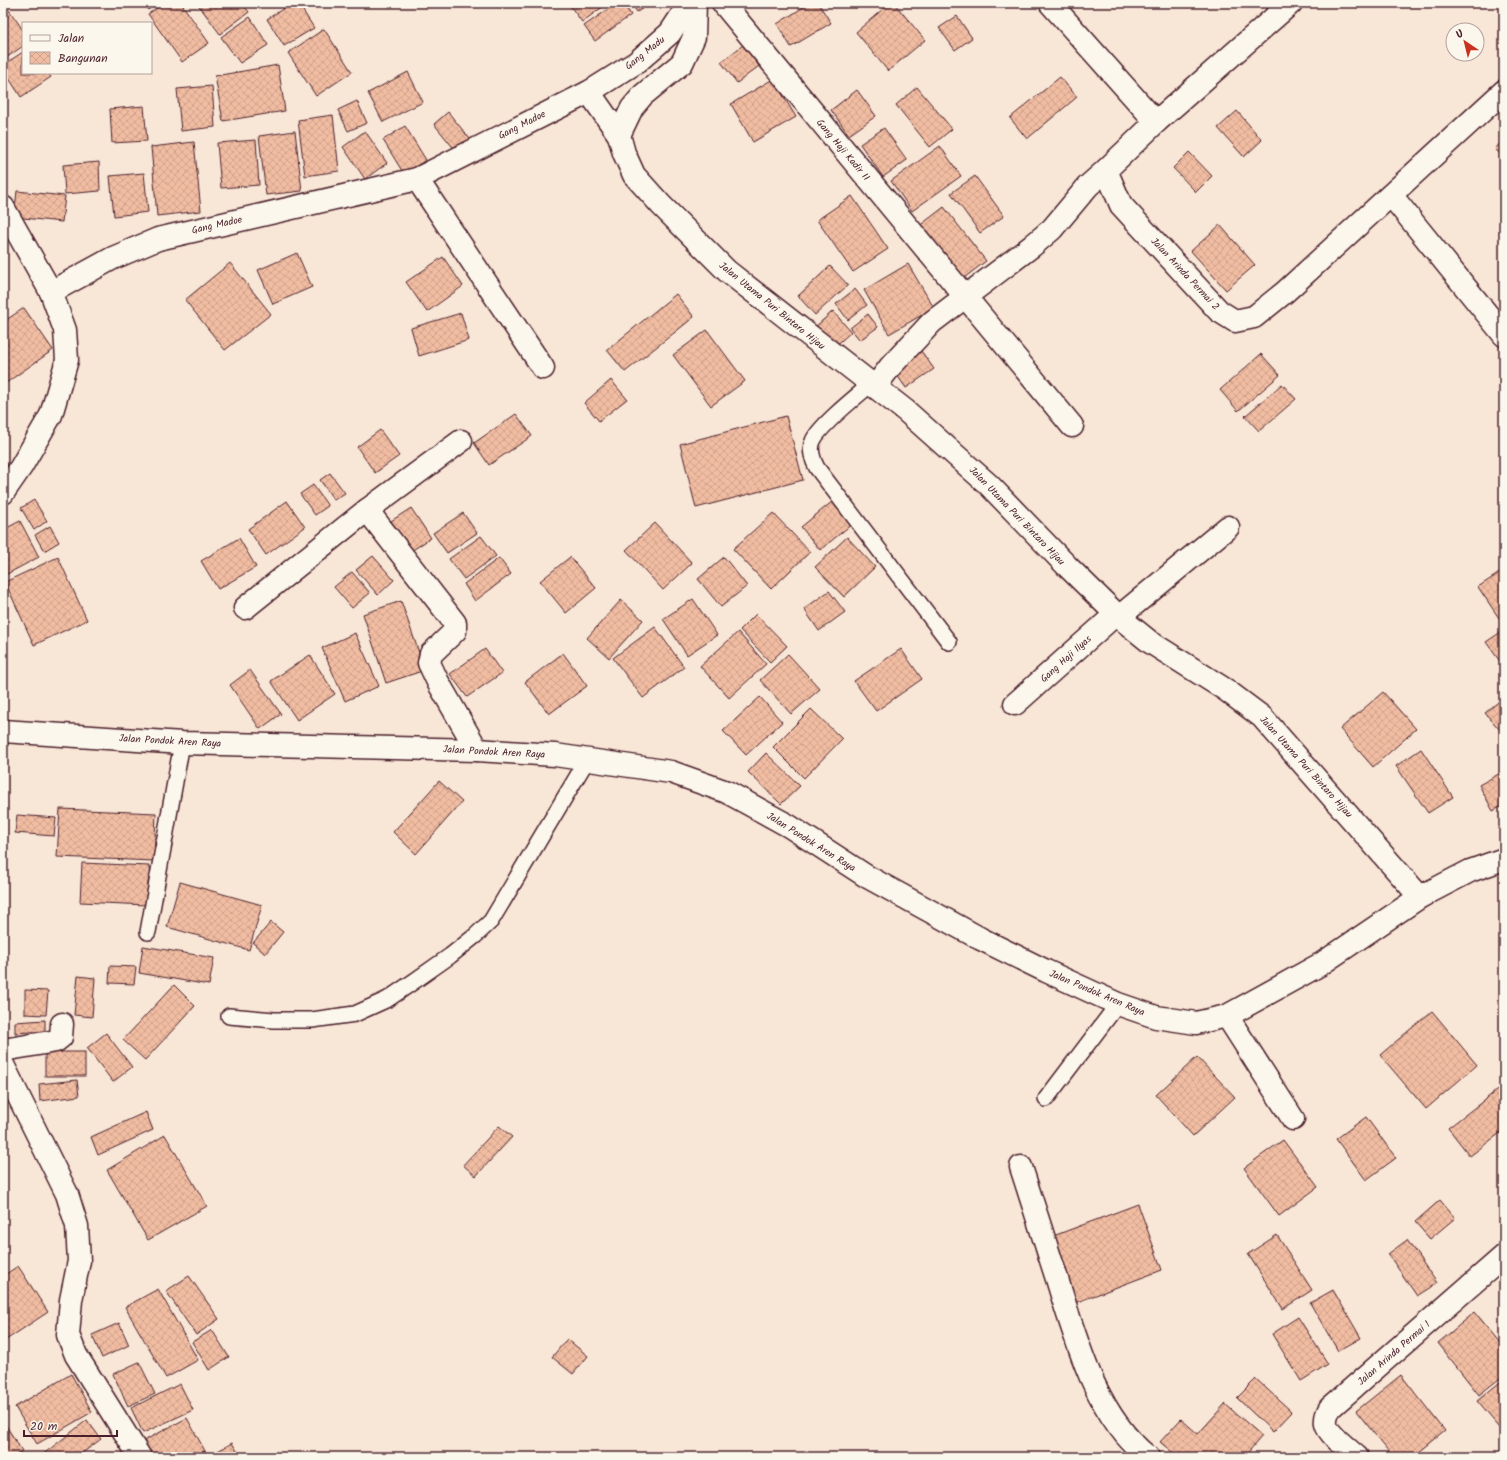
<svg xmlns="http://www.w3.org/2000/svg" width="1507" height="1460" font-family="Kalam,sans-serif">
  <style>
    .building { fill: url(#building-cross-hatch); stroke: #4a1f2b }
    .lines { fill: none; stroke-linecap: round; stroke-linejoin: round }
    .service-casing { stroke: #4a1f2b; stroke-width: 18 }
    .minor-casing { stroke: #4a1f2b; stroke-width: 25 }
    .tertiary-casing { stroke: #4a1f2b; stroke-width: 25 }
    .secondary-casing { stroke: #4a1f2b; stroke-width: 25 }
    .service { stroke: #fbf7ec; stroke-width: 15 }
    .minor { stroke: #fbf7ec; stroke-width: 22 }
    .tertiary { stroke: #fbf7ec; stroke-width: 22 }
    .secondary { stroke: #fbf7ec; stroke-width: 22 }
    .labels { text-anchor: middle; dominant-baseline: central; stroke-width: 3; stroke-linejoin: round; paint-order: stroke }
    .street-label { font-size: 10px; fill: #4a1f2b; stroke: #fbf7ec }
  </style>
  <defs>
    <pattern id="building-cross-hatch" width="8" height="8" patternUnits="userSpaceOnUse"><rect width="8" height="8" fill="#f1bda2"/><path d="M0 0l8 8M0 8l8-8" fill="none" stroke="#d0a28c"/></pattern>
  </defs>
  <rect width="100%" height="100%" fill="#f8e6d6"/>
  <filter id="ink" filterUnits="userSpaceOnUse"><feTurbulence type="fractalNoise" baseFrequency=".025" numOctaves="2"/><feDisplacementMap in="SourceGraphic" scale="8" xChannelSelector="R" yChannelSelector="G"/><feConvolveMatrix kernelMatrix="1 2 1 2 8 2 1 2 1" color-interpolation-filters="sRGB"/></filter>
  <g filter="url(#ink)">
    <!-- building -->
    <g class="building">
      <polygon points="143,3 157,3 148,10"/>
      <polygon points="165,3 181,3 209,43 182,62 148,14"/>
      <polygon points="197,3 242,3 249,12 220,34"/>
      <polygon points="292,3 298,3 314,28 284,46 267,19"/>
      <polygon points="568,3 608,3 582,22"/>
      <polygon points="617,3 623,3 631,15 595,41 584,26"/>
      <polygon points="631,3 651,3 637,12"/>
      <polygon points="810,3 818,3 831,23 791,47 777,24"/>
      <polygon points="890,3 894,3 925,40 888,71 856,32"/>
      <polygon points="9,10 23,30 23,46 3,60 3,14"/>
      <polygon points="957,16 972,38 955,50 939,28"/>
      <polygon points="250,17 268,45 240,63 221,37"/>
      <polygon points="324,29 352,72 316,96 288,53"/>
      <polygon points="743,45 759,66 737,83 721,62"/>
      <polygon points="23,52 23,73 48,73 51,77 21,97 3,69 3,65"/>
      <polygon points="278,65 285,111 223,121 215,76"/>
      <polygon points="408,72 423,102 383,122 368,93"/>
      <polygon points="1060,77 1077,97 1027,139 1010,118"/>
      <polygon points="773,79 796,117 753,142 731,104"/>
      <polygon points="212,86 215,127 181,131 177,89"/>
      <polygon points="917,87 952,129 930,147 896,105"/>
      <polygon points="857,90 876,116 849,135 831,110"/>
      <polygon points="357,101 367,123 348,131 338,110"/>
      <polygon points="144,106 147,141 112,143 110,109"/>
      <polygon points="1237,111 1262,140 1244,157 1218,128"/>
      <polygon points="448,112 470,139 456,151 434,124"/>
      <polygon points="333,115 339,171 305,176 298,120"/>
      <polygon points="405,126 426,160 404,174 383,140"/>
      <polygon points="884,128 907,160 883,177 860,144"/>
      <polygon points="295,131 302,191 266,195 259,136"/>
      <polygon points="365,131 387,163 365,179 343,147"/>
      <polygon points="1504,139 1504,158 1495,149"/>
      <polygon points="256,140 259,185 221,188 217,143"/>
      <polygon points="194,142 201,211 157,216 151,147"/>
      <polygon points="940,146 961,176 912,211 891,181"/>
      <polygon points="1189,152 1212,176 1196,192 1173,168"/>
      <polygon points="99,162 100,191 65,194 63,165"/>
      <polygon points="144,173 148,212 114,216 110,176"/>
      <polygon points="975,176 1004,216 980,233 951,193"/>
      <polygon points="17,191 65,196 62,222 14,217"/>
      <polygon points="852,196 888,249 853,272 817,220"/>
      <polygon points="944,207 986,261 960,281 918,227"/>
      <polygon points="1220,225 1255,265 1226,290 1191,251"/>
      <polygon points="297,253 312,287 273,304 258,270"/>
      <polygon points="443,257 463,286 427,312 406,282"/>
      <polygon points="230,263 271,314 225,350 185,300"/>
      <polygon points="908,264 934,308 889,334 864,290"/>
      <polygon points="830,266 848,285 815,315 798,296"/>
      <polygon points="855,289 867,305 848,320 836,304"/>
      <polygon points="676,294 694,317 625,372 607,350"/>
      <polygon points="24,308 53,350 3,385 3,322"/>
      <polygon points="833,311 851,332 832,349 814,328"/>
      <polygon points="461,313 469,340 419,356 411,328"/>
      <polygon points="868,314 878,327 860,340 850,328"/>
      <polygon points="707,330 745,381 711,406 673,355"/>
      <polygon points="919,348 934,369 906,388 892,368"/>
      <polygon points="1261,354 1280,375 1238,411 1220,390"/>
      <polygon points="611,380 627,399 599,421 584,403"/>
      <polygon points="1282,384 1296,399 1259,431 1245,416"/>
      <polygon points="516,414 532,436 489,465 474,443"/>
      <polygon points="786,416 803,480 696,508 680,444"/>
      <polygon points="380,430 399,456 375,473 357,447"/>
      <polygon points="330,473 345,493 334,500 320,480"/>
      <polygon points="313,485 328,506 315,515 300,494"/>
      <polygon points="34,500 47,521 34,530 21,508"/>
      <polygon points="287,501 305,527 266,555 248,529"/>
      <polygon points="833,501 852,524 820,550 801,527"/>
      <polygon points="411,508 431,538 411,551 391,521"/>
      <polygon points="463,513 477,533 447,553 433,533"/>
      <polygon points="773,513 810,552 771,589 733,549"/>
      <polygon points="20,521 39,557 7,574 3,567 3,530"/>
      <polygon points="655,523 692,563 663,590 626,550"/>
      <polygon points="50,526 59,542 44,551 35,535"/>
      <polygon points="481,536 496,556 464,579 449,559"/>
      <polygon points="847,537 875,567 844,597 815,567"/>
      <polygon points="239,538 256,567 218,589 201,561"/>
      <polygon points="373,556 394,580 378,595 356,570"/>
      <polygon points="58,557 87,620 34,645 5,582"/>
      <polygon points="570,557 596,588 566,613 540,581"/>
      <polygon points="724,557 747,586 721,607 698,579"/>
      <polygon points="499,558 511,574 475,601 464,584"/>
      <polygon points="1504,570 1504,615 1499,618 1478,587"/>
      <polygon points="352,572 370,593 352,608 334,587"/>
      <polygon points="829,591 845,612 819,631 804,609"/>
      <polygon points="693,599 717,635 687,655 663,619"/>
      <polygon points="621,600 643,620 609,658 587,638"/>
      <polygon points="401,601 425,670 386,683 363,614"/>
      <polygon points="756,614 787,646 770,662 740,630"/>
      <polygon points="655,627 684,667 643,698 613,658"/>
      <polygon points="1504,630 1504,667 1486,642"/>
      <polygon points="738,632 766,664 729,698 700,666"/>
      <polygon points="355,633 379,686 345,701 322,648"/>
      <polygon points="485,649 502,673 467,697 450,674"/>
      <polygon points="901,649 922,679 876,711 854,681"/>
      <polygon points="563,653 587,686 549,714 525,682"/>
      <polygon points="788,654 820,689 791,714 760,680"/>
      <polygon points="310,655 335,694 297,720 271,681"/>
      <polygon points="250,670 281,714 260,729 230,685"/>
      <polygon points="1383,692 1416,729 1373,767 1340,729"/>
      <polygon points="760,697 782,722 746,755 723,731"/>
      <polygon points="1503,698 1504,699 1504,726 1500,730 1485,713"/>
      <polygon points="811,709 842,739 804,778 773,747"/>
      <polygon points="1421,749 1453,797 1428,813 1396,766"/>
      <polygon points="766,753 800,786 781,804 748,772"/>
      <polygon points="1504,771 1504,805 1493,811 1479,785"/>
      <polygon points="439,781 462,802 416,854 393,832"/>
      <polygon points="60,809 156,813 154,861 57,857"/>
      <polygon points="17,815 56,818 54,836 15,833"/>
      <polygon points="82,863 149,866 147,905 80,902"/>
      <polygon points="180,882 262,905 249,950 167,927"/>
      <polygon points="271,922 283,932 265,954 253,943"/>
      <polygon points="143,946 214,958 209,985 139,973"/>
      <polygon points="110,966 136,967 134,984 109,983"/>
      <polygon points="78,976 95,978 92,1017 74,1015"/>
      <polygon points="174,985 195,1006 145,1060 123,1040"/>
      <polygon points="25,990 48,991 46,1015 25,1014"/>
      <polygon points="1432,1011 1477,1065 1426,1109 1380,1055"/>
      <polygon points="45,1020 45,1031 15,1033 15,1022"/>
      <polygon points="106,1033 132,1067 113,1082 87,1048"/>
      <rect x="45" y="1052" width="40" height="24"/>
      <polygon points="1197,1057 1235,1097 1193,1136 1156,1095"/>
      <polygon points="77,1080 79,1096 40,1101 39,1084"/>
      <polygon points="1500,1088 1504,1093 1504,1130 1470,1156 1448,1128"/>
      <polygon points="146,1112 153,1130 98,1155 91,1137"/>
      <polygon points="1366,1117 1396,1158 1366,1180 1336,1139"/>
      <polygon points="499,1126 512,1137 476,1176 463,1165"/>
      <polygon points="165,1135 207,1206 148,1240 107,1170"/>
      <polygon points="1283,1140 1318,1187 1279,1216 1244,1168"/>
      <polygon points="1440,1200 1455,1218 1430,1239 1415,1222"/>
      <polygon points="1138,1204 1162,1270 1072,1304 1048,1238"/>
      <polygon points="1277,1235 1312,1290 1283,1309 1248,1254"/>
      <polygon points="1407,1240 1437,1283 1417,1296 1388,1254"/>
      <polygon points="18,1266 48,1312 3,1342 3,1276"/>
      <polygon points="189,1276 219,1319 196,1335 166,1291"/>
      <polygon points="158,1289 198,1360 166,1378 125,1307"/>
      <polygon points="1333,1290 1361,1338 1338,1351 1310,1303"/>
      <polygon points="1475,1312 1504,1348 1504,1375 1479,1395 1438,1343"/>
      <polygon points="1298,1317 1328,1364 1301,1381 1272,1334"/>
      <polygon points="119,1323 129,1345 102,1358 92,1335"/>
      <polygon points="212,1330 229,1357 209,1370 192,1342"/>
      <polygon points="567,1339 588,1356 573,1374 552,1357"/>
      <polygon points="139,1362 155,1394 128,1406 113,1374"/>
      <polygon points="71,1374 92,1412 37,1444 15,1407"/>
      <polygon points="1401,1375 1445,1431 1413,1457 1393,1457 1356,1411"/>
      <polygon points="1256,1379 1292,1412 1273,1432 1237,1398"/>
      <polygon points="1504,1379 1504,1433 1477,1401"/>
      <polygon points="180,1384 193,1410 143,1433 131,1408"/>
      <polygon points="1225,1404 1262,1436 1244,1457 1178,1457 1160,1442 1181,1419 1198,1434"/>
      <polygon points="187,1418 205,1451 193,1457 145,1457 138,1444"/>
      <polygon points="87,1420 101,1439 77,1457 42,1457 41,1456"/>
      <polygon points="3,1421 22,1451 12,1457 3,1457"/>
      <polygon points="232,1443 241,1457 207,1457"/>
    </g>
    <g class="lines">
      <defs>
        <g id="service">
          <path d="M 871,384 C 857,396 819,426 813,441 C 809,449 813,461 817,468 L 949,642"/>
          <polyline points="148,932 182,743"/>
          <polyline points="229,1016 274,1020 312,1020 355,1014 388,999 413,982 450,956 475,936 491,921 587,760"/>
          <polyline points="1046,1099 1118,1004"/>
        </g>
        <g id="minor">
          <polyline points="723,3 1072,426"/>
          <polyline points="1050,3 1156,122"/>
          <polyline points="1291,3 1156,122 1106,170 1121,205 1219,311 1235,321 1254,317 1285,292 1504,91"/>
          <polyline points="619,135 632,108 643,95 682,63 694,37 695,3"/>
          <polyline points="417,179 543,368"/>
          <polyline points="1391,195 1504,335"/>
          <polyline points="3,207 51,292 65,330 67,360 51,415 21,467 3,493"/>
          <polyline points="51,292 113,258 158,239 417,179 589,92 637,62 670,33 690,3"/>
          <polyline points="875,387 890,367 932,322 1032,246 1052,229 1088,186 1106,170"/>
          <polyline points="367,510 461,441"/>
          <polyline points="245,608 367,510 455,623 455,631 431,654 429,663 438,682 477,750"/>
          <polyline points="1119,617 1228,527"/>
          <polyline points="1015,704 1116,614"/>
          <polyline points="1227,1016 1293,1119"/>
          <polyline points="3,1050 56,1041 61,1037 62,1024"/>
          <polyline points="3,1065 67,1194 77,1226 79,1261 71,1300 68,1335 76,1355 140,1457"/>
          <path d="M 1021,1167 C 1033,1204 1045,1242 1057,1279 C 1076,1340 1096,1416 1148,1457"/>
          <path d="M 1357,1457 C 1349,1450 1328,1434 1326,1424 C 1325,1418 1327,1413 1330,1408 L 1504,1256"/>
        </g>
        <polyline id="tertiary" points="589,92 619,135 624,153 634,175 661,205 727,271 906,411 989,485 1067,566 1119,617 1150,642 1226,690 1262,717 1420,897"/>
        <polyline id="secondary" points="3,731 182,743 477,750 555,755 671,772 727,792 789,826 866,876 981,939 1046,971 1118,1004 1156,1017 1196,1023 1227,1016 1321,964 1420,897 1470,871 1504,859"/>
      </defs>
      <!-- service casing -->
      <use href="#service" class="service-casing"/>
      <!-- minor casing -->
      <use href="#minor" class="minor-casing"/>
      <!-- tertiary casing -->
      <use href="#tertiary" class="tertiary-casing"/>
      <!-- secondary casing -->
      <use href="#secondary" class="secondary-casing"/>
      <!-- service -->
      <use href="#service" class="service"/>
      <!-- minor -->
      <use href="#minor" class="minor"/>
      <!-- tertiary -->
      <use href="#tertiary" class="tertiary"/>
      <!-- secondary -->
      <use href="#secondary" class="secondary"/>
    </g>
  </g>
  <g class="labels">
    <!-- street labels -->
    <g class="street-label">
      <text transform="translate(645 53) rotate(-38)">Gang Madu</text>
      <text transform="translate(522 125) rotate(-27)">Gang Madoe</text>
      <text transform="translate(843 150) rotate(50)">Gang Haji Kadir II</text>
      <text transform="translate(217 225) rotate(-13)">Gang Madoe</text>
      <text transform="translate(1185 274) rotate(47)">Jalan Arinda Permai 2</text>
      <text transform="translate(772 306) rotate(39)">Jalan Utama Puri Bintaro Hijau</text>
      <text transform="translate(1017 516) rotate(46)">Jalan Utama Puri Bintaro Hijau</text>
      <text transform="translate(1066 659) rotate(-42)">Gang Haji Ilyas</text>
      <text transform="translate(170 741) rotate(3)">Jalan Pondok Aren Raya</text>
      <text transform="translate(494 752) rotate(3)">Jalan Pondok Aren Raya</text>
      <text transform="translate(1306 767) rotate(48)">Jalan Utama Puri Bintaro Hijau</text>
      <text transform="translate(811 842) rotate(32)">Jalan Pondok Aren Raya</text>
      <text transform="translate(1097 993) rotate(23)">Jalan Pondok Aren Raya</text>
      <text transform="translate(1394 1353) rotate(-41)">Jalan Arinda Permai 1</text>
    </g>
  </g>
  <!-- margin -->
  <rect width="1507" height="1460" fill="none" stroke="#fbf7ec" stroke-width="16"/>
  <rect x="8" y="8" width="1491" height="1444" fill="none" stroke="#4a1f2b" stroke-width="1.5" filter="url(#ink)"/>
  <!-- legend -->
  <rect x="22" y="22" width="130" height="52" fill="#fbf7ec" stroke="#b4a19f"/>
  <rect x="30" y="35" width="20" height="6" fill="#fbf7ec" stroke="#b4a19f"/>
  <text x="58" y="42" font-size="12" fill="#4a1f2b">Jalan</text>
  <rect x="30" y="52" width="20" height="12" fill="url(#building-cross-hatch)" stroke="#b4a19f"/>
  <text x="58" y="62" font-size="12" fill="#4a1f2b">Bangunan</text>
  <!-- north arrow -->
  <g transform="translate(1465 42) rotate(325)"><circle r="19" fill="#fbf7ec" stroke="#b4a19f"/>
  <path d="M0-3L7 15L0 10L-7 15Z" fill="#c8321e"/>
  <text y="-6" font-size="11" font-weight="bold" text-anchor="middle" fill="#4a1f2b">U</text>
  </g>
  <!-- scale -->
  <path d="M24 1430v6h93v-6" fill="none" stroke="#4a1f2b" stroke-width="2"/>
  <text x="30" y="1430" font-size="12" fill="#4a1f2b" stroke="#fbf7ec" stroke-width="3" paint-order="stroke">20 m</text>
</svg>
